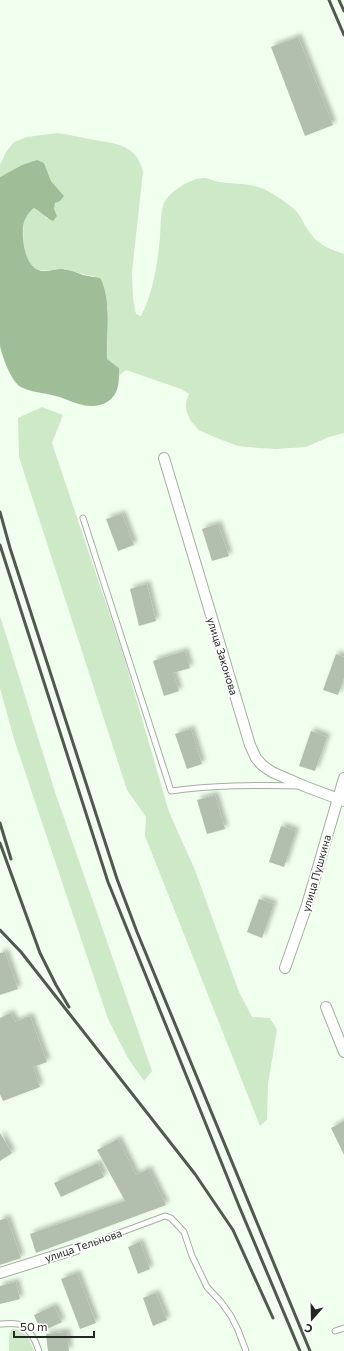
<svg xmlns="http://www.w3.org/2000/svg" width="344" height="1351" font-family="Commissioner,sans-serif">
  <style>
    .green { fill: #cee9c7 }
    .water { fill: #9fbd97 }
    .building { fill: #b2bfae; filter: url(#shadow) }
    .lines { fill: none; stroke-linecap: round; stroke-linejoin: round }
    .lane-casing { stroke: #a3b0a0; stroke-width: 7 }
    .street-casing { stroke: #a3b0a0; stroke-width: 12 }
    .lane { stroke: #fff; stroke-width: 5 }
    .street { stroke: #fff; stroke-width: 10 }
    .rail { stroke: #51584f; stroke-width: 3 }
    .labels { text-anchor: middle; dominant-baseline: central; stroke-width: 3.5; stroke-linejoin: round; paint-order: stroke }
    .street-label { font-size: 11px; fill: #232822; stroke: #fff }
  </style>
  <defs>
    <filter id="shadow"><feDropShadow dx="3.5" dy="-3.5" stdDeviation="2" flood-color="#0004"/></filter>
  </defs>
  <rect width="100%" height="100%" fill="#f1ffee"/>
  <!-- green -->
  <g class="green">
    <path d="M 58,133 C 71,135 83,138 95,140 C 119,144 137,146 143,172 L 132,272 L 133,299 L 136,314 L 141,316 C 153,294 158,261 160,237 C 161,226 160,213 164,203 C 169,192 191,178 204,178 C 209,178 214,181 219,182 C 234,184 252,183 266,190 C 274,194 287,203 294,209 C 302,216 304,226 311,234 C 319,246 331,249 344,254 L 344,433 L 329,437 L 306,447 L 276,449 L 259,448 L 238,446 L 214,437 L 199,430 L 190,420 L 186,410 L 186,402 L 189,394 L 181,389 L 126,370 L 119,376 L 119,368 L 107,359 L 108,308 L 94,276 C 83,275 72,270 61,269 C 51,269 42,273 33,267 C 23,260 20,224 27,214 C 29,212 32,210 34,208 L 42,213 L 47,219 L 54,209 L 55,203 L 64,196 L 51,181 L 44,163 L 22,165 L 0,177 L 0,165 L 6,152 L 14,142 L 27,137 Z"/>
    <polygon points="42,407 63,415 52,443 124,657 169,812 195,870 239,992 252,1017 270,1018 277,1030 268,1084 267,1120 260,1126 145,836 146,817 127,790 19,457 18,418"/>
    <polygon points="0,616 55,792 152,1071 144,1081 128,1058 108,1019 14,739 0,688"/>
    <path d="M 14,1329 C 25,1329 31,1342 34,1351 L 9,1351 L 9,1337 L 11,1330 Z"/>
  </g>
  <!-- water -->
  <path class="water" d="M 37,160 L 44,163 L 51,181 L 64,196 L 60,201 L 55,203 L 54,209 L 57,216 L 53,221 C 46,218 41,212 34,208 C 24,216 22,225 23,238 C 24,250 28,271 44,271 C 50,271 56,269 62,269 C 70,270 76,272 83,275 C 89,277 95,276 101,279 C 112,306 106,331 107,359 L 119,368 C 119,374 119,381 118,386 C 114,405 95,409 79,404 C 71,402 64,398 56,396 C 46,393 26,392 18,385 C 9,376 3,358 0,346 L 0,177 L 22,165 Z"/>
  <!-- building -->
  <g class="building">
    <polygon points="298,37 333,125 305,136 271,47"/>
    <polygon points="122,514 134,545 118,551 106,519"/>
    <polygon points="218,524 229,556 212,561 202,529"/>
    <polygon points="147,584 156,621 139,626 130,589"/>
    <polygon points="185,651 190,668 173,673 179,691 164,696 153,661"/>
    <polygon points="336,654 344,657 344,678 338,695 323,690"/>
    <polygon points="191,729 202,764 187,769 175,734"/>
    <polygon points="311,731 327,737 315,771 299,766"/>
    <polygon points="215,795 225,829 207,834 197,800"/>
    <polygon points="281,826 296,831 284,867 269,862"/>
    <polygon points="259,899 274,904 262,938 247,932"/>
    <polygon points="5,952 18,989 0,995 0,953"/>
    <polygon points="11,1013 15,1022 30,1016 47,1062 33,1067 40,1087 3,1101 0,1094 0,1018"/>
    <polygon points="344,1121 344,1155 331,1128"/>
    <polygon points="0,1133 12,1153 0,1161"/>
    <polygon points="118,1139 136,1175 148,1169 166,1205 36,1253 30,1234 125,1201 97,1150"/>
    <polygon points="98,1163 104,1177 61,1197 54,1183"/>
    <polygon points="7,1218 21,1258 0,1265 0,1220"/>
    <polygon points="140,1242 150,1269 138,1274 128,1247"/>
    <polygon points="77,1273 96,1323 80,1329 61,1279"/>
    <polygon points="16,1282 20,1299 0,1304 0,1286"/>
    <polygon points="156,1293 167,1320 153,1326 143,1298"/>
    <polygon points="54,1306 62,1322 41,1332 34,1315"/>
    <polygon points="67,1332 69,1351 48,1351 46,1334"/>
  </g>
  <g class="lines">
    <defs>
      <g id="lane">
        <path d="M 83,518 L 171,791 C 214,785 254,785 297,786"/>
        <polyline points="76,1249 165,1216 171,1218 184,1232 192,1256 207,1287 221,1302 231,1316 238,1330 246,1351"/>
        <path d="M 0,1324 C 7,1324 17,1322 23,1326 C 31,1331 36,1342 39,1351"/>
        <polyline points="335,1331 344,1328"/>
      </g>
      <g id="street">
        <polyline points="164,458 250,745 256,758 262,765 272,772 304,786 344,801"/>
        <polyline points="285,968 307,905 344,778"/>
        <polyline points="326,1007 344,1052"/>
        <polyline points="0,1273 76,1249"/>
      </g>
    </defs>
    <!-- lane casing -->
    <use href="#lane" class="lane-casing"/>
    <!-- street casing -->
    <use href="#street" class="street-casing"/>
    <!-- lane -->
    <use href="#lane" class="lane"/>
    <!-- street -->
    <use href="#street" class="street"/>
    <!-- rail -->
    <g class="rail">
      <polyline points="329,0 344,35"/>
      <polyline points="339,0 344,11"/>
      <polyline points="0,512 10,548 117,879 137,932 310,1351"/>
      <polyline points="0,545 108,882 239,1206 300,1351"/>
      <polyline points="0,823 11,859"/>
      <polyline points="0,843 40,953 56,985 69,1007"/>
      <polyline points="0,930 21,952 195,1174 233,1230 273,1318"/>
    </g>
  </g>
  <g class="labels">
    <!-- street labels -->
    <g class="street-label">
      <text transform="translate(223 656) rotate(73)">улица Законова</text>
      <text transform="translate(316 873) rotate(-74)">улица Пушкина</text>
      <text transform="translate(83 1245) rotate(-19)">улица Тельнова</text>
    </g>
  </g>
  <!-- north arrow -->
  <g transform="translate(312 1319) rotate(200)" stroke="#ffffff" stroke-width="3" paint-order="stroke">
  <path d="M0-3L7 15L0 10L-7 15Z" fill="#232822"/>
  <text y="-6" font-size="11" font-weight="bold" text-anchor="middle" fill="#232822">С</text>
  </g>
  <!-- scale -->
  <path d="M14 1331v6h80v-6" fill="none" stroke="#232822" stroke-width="2"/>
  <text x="20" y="1331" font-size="12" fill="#232822" stroke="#ffffff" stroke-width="3" paint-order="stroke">50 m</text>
</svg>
